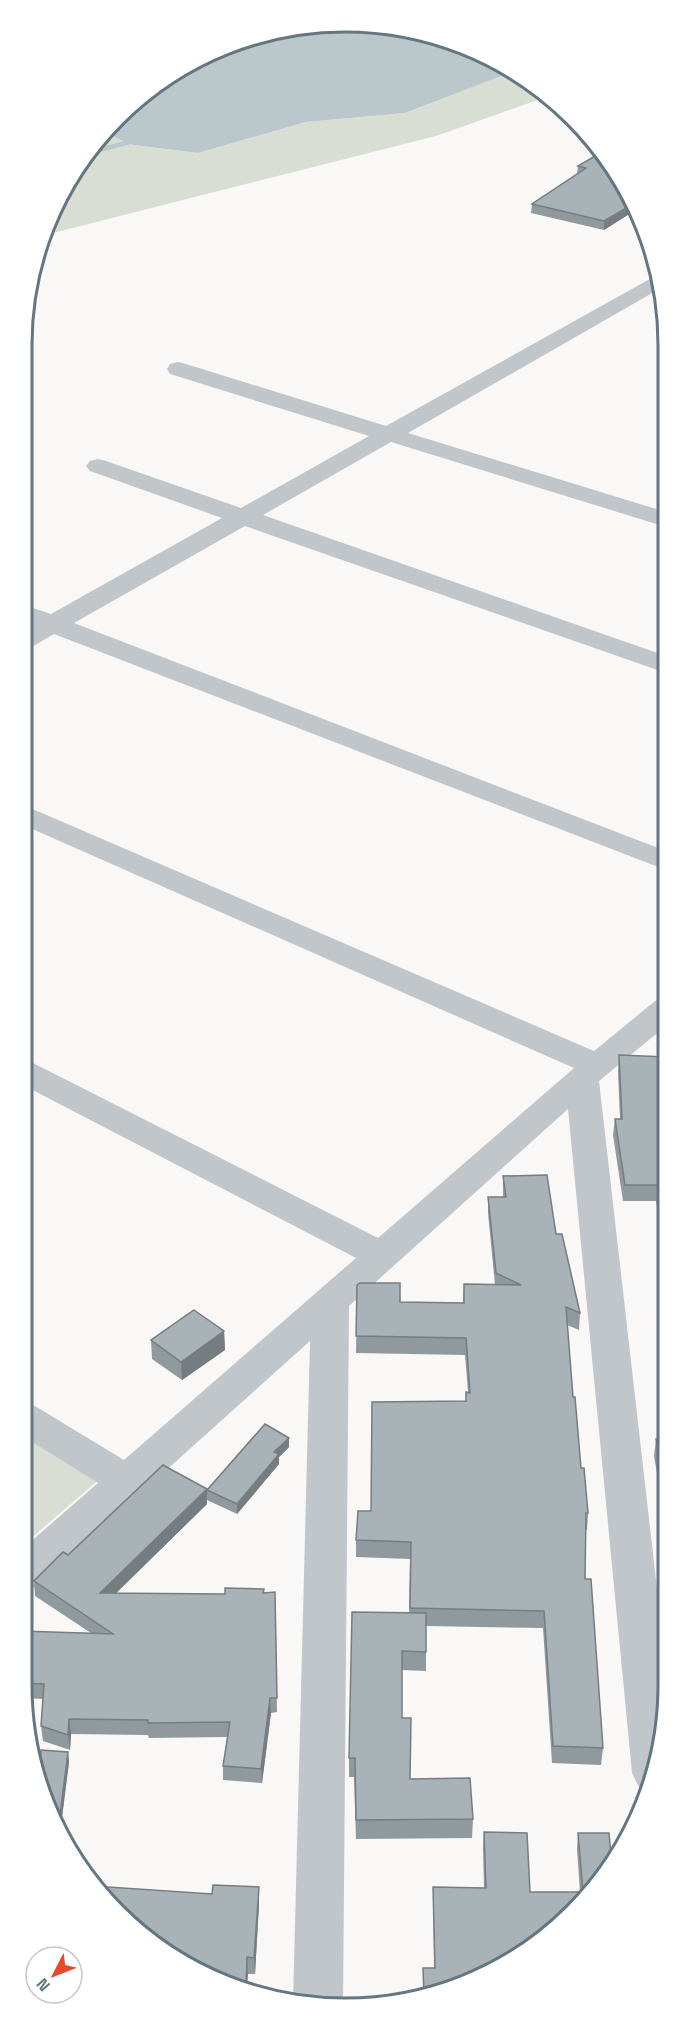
<svg xmlns="http://www.w3.org/2000/svg" width="689" height="2029" font-family="'Space Grotesk',sans-serif">
  <style>
    .green { fill: #d9ded5 }
    .water { fill: #bac7cb }
    .lines { fill: none; stroke-linecap: round; stroke-linejoin: round }
    .stream { stroke: #bac7cb; stroke-width: 4.5 }
    .minor { fill: #c1c6ca; fill-rule: evenodd }
    .wall { fill: #90999d }
    .shaded-wall { fill: #767d80 }
    .building { fill: #a8b2b7; stroke: #767d80; stroke-width: 1.5 }
    .rim { fill: none; stroke: #637681; stroke-width: 3 }
  </style>
  <rect width="100%" height="100%" fill="#f9f8f6"/>
  <!-- green -->
  <g class="green">
    <polygon points="513,70 546,97 436,136 45,235 88,148 105,133 133,145 198,153 306,122 405,113 504,75"/>
    <polygon points="21,1429 102,1477 21,1547"/>
  </g>
  <!-- water -->
  <polygon class="water" points="302,24 428,32 507,65 513,70 504,75 405,113 306,122 198,153 133,145 105,133 182,65"/>
  <g class="lines">
    <!-- stream -->
    <polyline class="stream" points="84,154 137,140"/>
    <!-- minor -->
    <g class="minor">
      <polygon points="657,275 661,288 408,433 666,512 666,527 391,442 263,515 666,656 666,673 245,526 74,623 666,851 666,870 54,634 30,648 21,650 21,631 31,625 21,621 21,604 51,614 222,518 90,471 86,466 90,461 98,459 106,461 241,508 369,436 170,374 167,369 170,364 178,362 186,364 386,426"/>
      <polygon points="21,804 594,1051 655,1001 667,998 667,1025 599,1081 668,1685 657,1768 647,1790 639,1787 632,1773 568,1109 349,1306 343,2003 303,2005 293,2002 310,1341 36,1587 21,1591 21,1550 98,1483 21,1435 21,1402 35,1406 124,1460 356,1258 21,1084 21,1059 33,1063 378,1238 574,1068 21,824"/>
    </g>
  </g>
  <!-- wall -->
  <g class="wall">
    <polygon points="602,152 635,202 638,212 634,211 604,230 531,213 532,204 577,174 578,166"/>
    <polygon points="619,1055 667,1057 667,1266 656,1201 623,1201 613,1135 615,1119 620,1119 618,1071"/>
    <polygon points="503,1176 556,1234 580,1313 579,1330 567,1325 573,1397 581,1468 588,1513 587,1530 586,1530 585,1579 603,1748 601,1765 552,1763 543,1628 426,1626 426,1671 402,1670 402,1718 410,1779 473,1819 472,1838 356,1839 354,1777 349,1777 349,1758 409,1613 410,1559 356,1557 356,1540 371,1511 466,1401 468,1392 465,1355 356,1353 357,1285 400,1302 463,1303 464,1284 495,1285 488,1213 488,1197 503,1197"/>
    <polygon points="224,1331 225,1350 182,1380 152,1359 151,1340"/>
    <polygon points="661,1352 667,1352 667,1430 659,1369"/>
    <polygon points="289,1438 289,1447 279,1457 279,1464 237,1514 207,1500 207,1504 116,1593 225,1594 275,1592 277,1712 271,1713 262,1783 223,1780 223,1766 227,1737 149,1738 148,1735 71,1734 70,1750 43,1741 41,1726 43,1699 24,1698 21,1684 21,1631 91,1633 35,1596 34,1581 68,1555 207,1490"/>
    <polygon points="668,1438 668,1514 664,1514 654,1456 656,1439"/>
    <polygon points="68,1752 69,1762 61,1825 56,1825 45,1808"/>
    <polygon points="484,1832 530,1892 580,1892 577,1849 578,1833 612,1866 525,1953 428,1997 423,1997 423,1968 434,1968 433,1887 484,1888 483,1848"/>
    <polygon points="259,1904 255,1974 201,1974"/>
  </g>
  <!-- shaded-wall -->
  <g class="shaded-wall">
    <polygon points="635,203 634,211 604,230 604,221"/>
    <polygon points="224,1331 225,1350 182,1380 181,1362"/>
    <polygon points="289,1438 289,1447 279,1457 279,1464 237,1514 237,1504 274,1452"/>
    <polygon points="207,1489 207,1504 101,1608 100,1593"/>
    <polygon points="270,1698 271,1713 262,1783 261,1769"/>
    <polygon points="69,1719 71,1734 70,1750 68,1735"/>
    <polygon points="68,1752 69,1762 61,1825 60,1815"/>
    <polygon points="259,1887 259,1904 255,1974 254,1958"/>
    <polygon points="247,1957 248,1974 247,1989 246,1988"/>
  </g>
  <!-- building -->
  <g class="building">
    <polygon points="602,152 635,203 604,221 532,204 586,168 578,166"/>
    <polygon points="619,1055 667,1057 667,1240 657,1185 625,1185 615,1119 622,1119"/>
    <polygon points="547,1175 556,1234 562,1234 580,1313 566,1307 573,1397 575,1397 581,1468 584,1468 588,1513 586,1513 585,1579 591,1579 603,1748 553,1746 544,1611 410,1608 411,1542 356,1540 358,1511 371,1511 372,1402 466,1401 466,1392 470,1393 466,1338 356,1336 357,1285 360,1283 400,1283 400,1302 464,1303 464,1284 521,1285 496,1273 488,1197 506,1197 503,1176"/>
    <polygon points="194,1310 224,1331 181,1362 151,1340"/>
    <polygon points="661,1352 667,1352 667,1399"/>
    <polygon points="265,1424 289,1438 274,1452 279,1454 237,1504 207,1490"/>
    <polygon points="668,1438 668,1497 666,1497 656,1439"/>
    <polygon points="163,1465 207,1489 100,1593 225,1594 225,1588 264,1589 263,1593 275,1592 277,1698 270,1698 261,1769 223,1766 230,1722 148,1723 148,1720 69,1719 68,1735 41,1726 44,1684 21,1683 21,1631 113,1634 34,1581 63,1552 68,1555"/>
    <polygon points="352,1612 426,1613 426,1652 402,1651 402,1718 411,1718 410,1779 470,1778 473,1819 356,1820 355,1758 349,1758"/>
    <polygon points="41,1750 68,1752 60,1815 50,1815 45,1808 39,1775"/>
    <polygon points="484,1832 527,1833 530,1892 583,1892 578,1833 609,1833 612,1866 525,1953 428,1997 424,1997 423,1968 435,1968 433,1887 486,1888"/>
    <polygon points="213,1885 259,1887 254,1958 247,1957 246,1988 201,1974 102,1898 94,1886 212,1894"/>
  </g>
  <!-- crop -->
  <path d="M0 0H689V2029H0ZM345 32H345A313 313 0 0 1 658 345V1685A313 313 0 0 1 345 1998H345A313 313 0 0 1 32 1685V345A313 313 0 0 1 345 32Z" fill="#fff" fill-rule="evenodd"/>
  <path class="rim" d="M345 32H345A313 313 0 0 1 658 345V1685A313 313 0 0 1 345 1998H345A313 313 0 0 1 32 1685V345A313 313 0 0 1 345 32Z"/>
  <!-- north arrow -->
  <g transform="translate(54 1975) rotate(228)"><circle r="28" fill="#ffffff" stroke="#c1c8cd" stroke-width="1.5"/>
  <path d="M0-4.5L10 22L0 15L-10 22Z" fill="#e64b29"/>
  <text y="-9" font-size="16" font-weight="bold" text-anchor="middle" fill="#637681">N</text>
  </g>
</svg>
